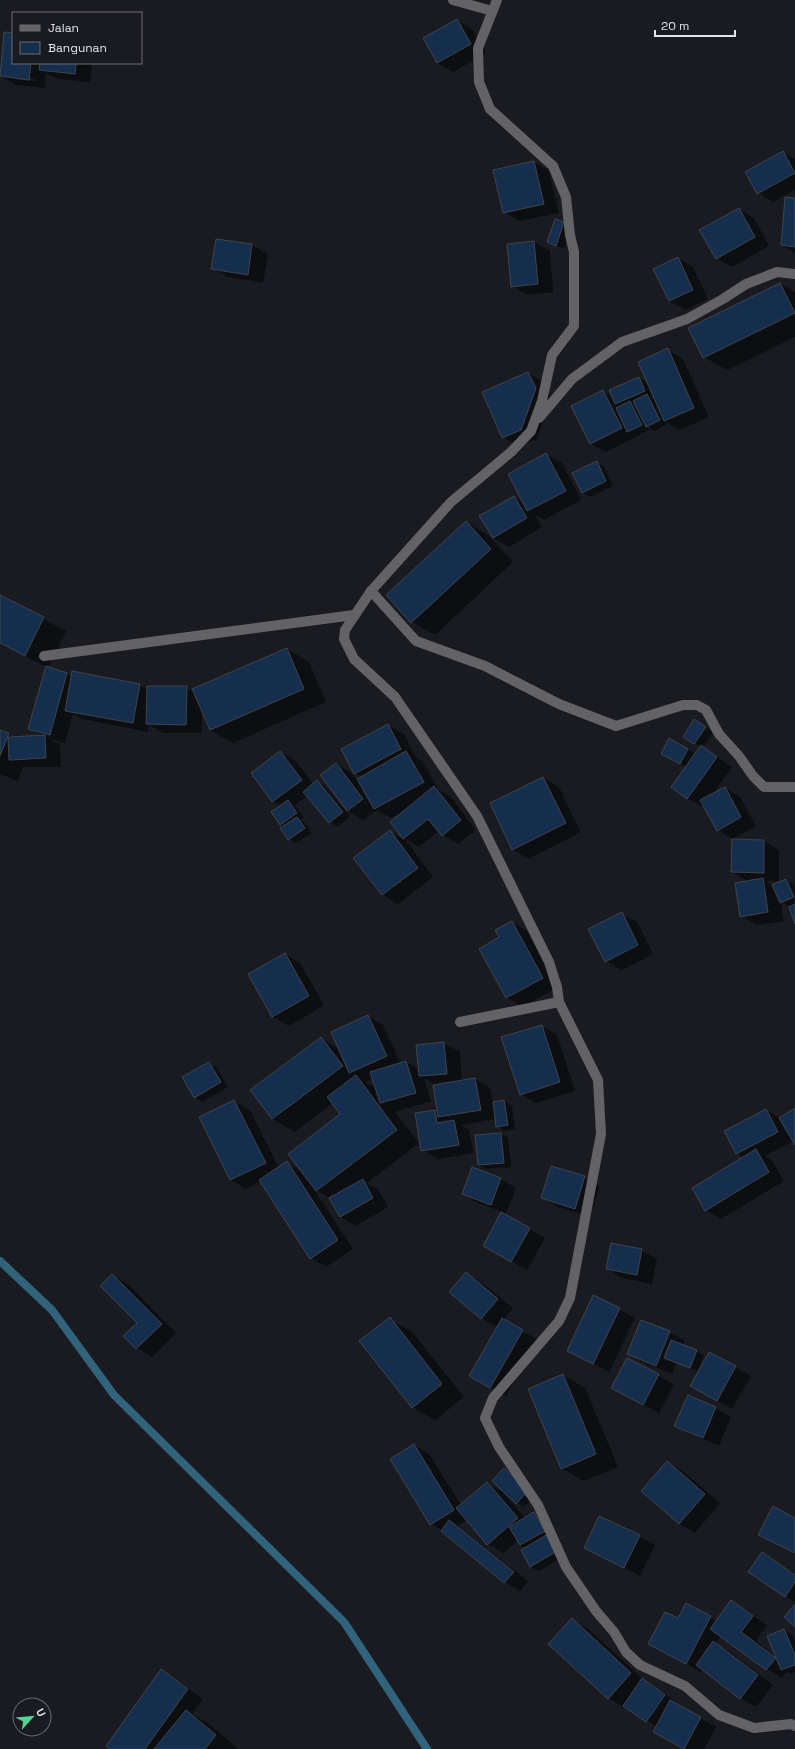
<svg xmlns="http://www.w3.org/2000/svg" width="795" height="1749" font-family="'Space Grotesk',sans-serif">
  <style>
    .shadow { fill: #0007; fill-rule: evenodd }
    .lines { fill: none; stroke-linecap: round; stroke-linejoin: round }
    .stream { stroke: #31637c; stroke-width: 8 }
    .building { fill: #152e4e; stroke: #3f444a }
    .minor { stroke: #636265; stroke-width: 10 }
  </style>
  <rect width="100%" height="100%" fill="#1a1b21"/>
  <!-- shadow -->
  <g class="shadow">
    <polygon points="457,20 472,29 486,53 453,72 437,63"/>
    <path d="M 13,34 L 13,63 L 92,63 L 90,83 L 55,78 L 46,73 L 45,88 L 16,85 L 1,76 ZM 16,77 L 34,79 L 34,81 L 16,79 Z"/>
    <polygon points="783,152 795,159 795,190 773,202 758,193"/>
    <polygon points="534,162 549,171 559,213 519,221 504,212"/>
    <polygon points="795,199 795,253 782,245"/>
    <polygon points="739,209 754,218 769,246 732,267 716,258"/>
    <polygon points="563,223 571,228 564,249 548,242"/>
    <polygon points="217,240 252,245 268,254 263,283 228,277 212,268"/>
    <polygon points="534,242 550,251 553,292 527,295 512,286"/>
    <polygon points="678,258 693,267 708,299 685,310 669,301"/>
    <polygon points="780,284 795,292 795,337 727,370 704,357"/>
    <path d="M 668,350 L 683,359 L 709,417 L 680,430 L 665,421 L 667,424 L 655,431 L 647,426 L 649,430 L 606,452 L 590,443 L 603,391 L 612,396 L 639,378 L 648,383 ZM 653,395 L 656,400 L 650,397 Z"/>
    <polygon points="528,373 543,382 551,398 537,439 518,446 503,437"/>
    <polygon points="546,455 562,463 581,500 544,520 534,514 542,527 509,547 493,538 514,497 524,503"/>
    <polygon points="597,462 604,467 613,486 590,497 583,493 573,473"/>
    <polygon points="466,522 488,535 513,562 435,635 412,622"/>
    <polygon points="0,596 66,631 48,668 72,676 139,685 148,689 186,687 194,692 287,649 309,662 326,702 233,743 210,730 202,710 202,733 163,733 149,725 148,732 82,719 73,714 65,743 50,739 60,745 61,767 23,767 18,781 0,774 0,731 14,738 43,736 29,728 47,667 0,644"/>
    <polygon points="388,725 404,734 416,757 422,761 439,790 450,796 476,830 458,844 443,835 439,831 419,847 404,838 433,877 398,904 383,895 355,858 390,831 405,840 391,822 405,811 391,818 377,810 363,820 347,810 336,764 352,773 357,780 362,777 355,773"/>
    <polygon points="702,725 713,732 703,747 732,767 711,796 725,788 740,797 756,826 733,839 718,830 704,805 703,807 687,798 687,767 662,754 669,740 696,754 701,747 684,737"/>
    <polygon points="281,752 296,761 314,785 318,782 325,786 350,816 338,827 330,822 308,796 295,805 304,818 300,820 305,823 312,833 296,843 288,839 285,827 281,825 272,812 281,806 273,801"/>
    <polygon points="543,778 559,787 581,832 529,859 513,850 491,804"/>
    <polygon points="764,841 779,850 779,881 765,881 774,886 786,880 794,885 795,921 790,906 781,902 784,921 757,925 741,916 749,882 732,872"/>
    <polygon points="621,914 637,922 653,954 621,970 606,961"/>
    <polygon points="512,922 527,931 558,987 523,1007 507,998 481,949 501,938"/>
    <polygon points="285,954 300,963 324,1005 289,1026 273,1017 249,975"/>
    <path d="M 368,1016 L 383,1025 L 401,1064 L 406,1062 L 419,1069 L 444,1043 L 460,1052 L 462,1081 L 475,1079 L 490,1088 L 493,1103 L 504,1101 L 512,1106 L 515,1129 L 504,1131 L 497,1126 L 496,1119 L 461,1125 L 469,1130 L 474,1153 L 438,1159 L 422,1150 L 435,1111 L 439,1113 L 436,1085 L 424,1078 L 431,1101 L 395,1112 L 419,1143 L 367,1183 L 378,1189 L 388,1207 L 356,1226 L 340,1217 L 330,1198 L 313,1188 L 353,1249 L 326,1267 L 311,1258 L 261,1181 L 246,1189 L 231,1180 L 200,1118 L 234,1101 L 250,1110 L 279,1168 L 287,1163 L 303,1172 L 342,1115 L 333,1103 L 295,1132 L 272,1119 L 321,1038 L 340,1049 ZM 373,1078 L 377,1088 L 365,1082 Z"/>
    <polygon points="542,1026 557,1035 575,1091 536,1103 521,1094"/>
    <polygon points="209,1063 216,1067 228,1087 202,1102 195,1097"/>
    <polygon points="795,1109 795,1143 793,1141 765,1156 772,1160 784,1181 721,1219 706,1210 745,1158 737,1153 766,1110 780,1118"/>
    <polygon points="501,1134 508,1138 511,1167 486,1169 479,1165"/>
    <polygon points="473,1168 501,1179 516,1188 506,1213 478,1203 463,1194"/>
    <polygon points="584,1177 600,1186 590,1217 558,1207 543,1198"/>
    <polygon points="501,1213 545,1238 527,1270 484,1245"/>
    <polygon points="641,1250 657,1259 652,1284 622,1278 607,1269"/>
    <polygon points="466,1273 481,1282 513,1308 503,1320 538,1340 506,1396 470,1376 498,1328 481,1318"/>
    <polygon points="112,1275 128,1284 176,1333 152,1357 137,1348 125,1336 138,1323"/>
    <polygon points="619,1309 635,1318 609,1372 568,1351"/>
    <polygon points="390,1319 412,1332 464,1397 435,1420 412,1407"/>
    <polygon points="669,1332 685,1341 683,1346 704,1355 698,1371 676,1363 672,1374 644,1363 628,1354"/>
    <polygon points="710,1353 751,1376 732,1409 707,1395"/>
    <polygon points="628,1359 674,1384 659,1413 628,1397"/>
    <polygon points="563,1375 585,1388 618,1467 584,1481 561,1468"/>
    <polygon points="688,1396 716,1408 731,1417 719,1446 691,1434 675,1426"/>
    <polygon points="414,1445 429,1454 461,1505 487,1483 503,1492 525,1518 534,1513 542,1518 564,1556 539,1571 531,1567 522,1551 526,1548 520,1545 518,1540 503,1553 488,1544 467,1520 458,1526 528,1581 520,1591 505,1582 441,1530 431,1524"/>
    <polygon points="667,1462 683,1471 720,1503 695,1533 679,1524"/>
    <polygon points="504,1470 511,1474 535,1496 524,1507 517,1503 493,1481"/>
    <polygon points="639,1536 655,1545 640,1576 585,1548"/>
    <polygon points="762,1553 795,1574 795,1602 785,1596"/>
    <polygon points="731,1601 767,1625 756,1641 777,1657 769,1637 784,1630 792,1634 795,1642 795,1672 790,1674 787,1672 782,1678 767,1669 721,1635 716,1644 729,1651 773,1685 756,1707 740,1698 703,1669 701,1672 665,1652 679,1620 710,1617 717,1621"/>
    <polygon points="572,1619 587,1628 644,1680 680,1705 679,1706 716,1727 704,1749 684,1749 654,1732 657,1727 625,1706 624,1707 608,1698"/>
    <polygon points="162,1671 177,1680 203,1699 192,1714 209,1724 238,1749 111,1749"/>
  </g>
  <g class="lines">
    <!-- stream -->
    <polyline class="stream" points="0,1261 52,1310 114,1395 344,1622 427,1749"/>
  </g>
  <!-- building -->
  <g class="building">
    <polygon points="457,19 471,44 437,63 423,38"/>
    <polygon points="4,32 13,33 13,63 31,63 29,80 0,76"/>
    <polygon points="40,63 76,63 75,74 39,70"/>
    <polygon points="783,151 795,173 757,194 745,172"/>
    <polygon points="534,161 544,204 503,213 493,170"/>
    <polygon points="785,197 795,198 795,247 781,245"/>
    <polygon points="739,208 755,237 716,259 699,230"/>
    <polygon points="555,219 564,222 556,246 547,242"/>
    <polygon points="216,239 252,244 248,275 211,269"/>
    <polygon points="534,241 538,284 511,287 507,244"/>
    <polygon points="678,257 693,290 669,301 653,269"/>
    <polygon points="780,283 795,313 703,358 688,328"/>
    <polygon points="668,348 694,408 664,421 638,362"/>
    <polygon points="528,372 536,388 521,430 502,438 482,392"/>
    <polygon points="639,377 645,391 615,404 609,390"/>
    <polygon points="603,390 622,428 590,444 571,406"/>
    <polygon points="647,394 660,420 646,427 633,401"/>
    <polygon points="630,401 642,425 627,432 616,408"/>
    <polygon points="546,453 566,491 527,511 508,474"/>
    <polygon points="597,461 606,481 582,493 572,473"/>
    <polygon points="514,496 527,518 493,538 479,516"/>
    <polygon points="466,521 491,549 411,623 386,595"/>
    <polygon points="0,595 44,617 25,656 0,643"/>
    <polygon points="287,648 304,689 210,730 192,689"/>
    <polygon points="46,666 67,673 50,735 28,729"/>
    <polygon points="72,671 140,684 133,723 65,711"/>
    <polygon points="147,686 187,686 186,725 146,724"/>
    <polygon points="694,719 706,727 694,744 683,737"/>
    <polygon points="388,724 401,749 354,774 341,749"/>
    <polygon points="0,730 9,733 0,756"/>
    <polygon points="45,735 46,758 9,760 8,737"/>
    <polygon points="669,738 688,749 680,764 661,754"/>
    <polygon points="701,745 717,757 687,799 671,787"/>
    <polygon points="280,751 302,780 272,802 251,773"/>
    <polygon points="406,751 424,782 374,809 357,779"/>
    <polygon points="336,763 363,799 347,811 320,775"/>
    <polygon points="543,777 566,823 512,850 490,803"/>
    <polygon points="317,780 343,812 329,823 303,792"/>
    <polygon points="434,786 461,820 442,836 428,819 403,839 390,822"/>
    <polygon points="725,787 741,817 717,831 700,800"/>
    <polygon points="288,800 297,813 280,825 271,812"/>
    <polygon points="297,817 305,828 288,840 280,828"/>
    <polygon points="390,830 418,868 382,895 353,858"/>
    <polygon points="732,839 764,840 764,873 731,872"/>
    <polygon points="763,878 768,912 740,917 735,883"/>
    <polygon points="786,879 794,897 780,903 772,885"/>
    <polygon points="795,904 795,924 789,907"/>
    <polygon points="622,912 638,945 605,962 588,929"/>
    <polygon points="512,921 543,978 506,998 479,949 499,937 495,930"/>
    <polygon points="285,953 309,996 272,1017 248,974"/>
    <polygon points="368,1015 387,1056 349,1073 331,1032"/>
    <polygon points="542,1025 560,1082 520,1095 501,1037"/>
    <polygon points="321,1037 343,1066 272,1119 250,1090"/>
    <polygon points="444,1042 447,1074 419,1076 416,1045"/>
    <polygon points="406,1061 416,1093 380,1103 370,1072"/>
    <polygon points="209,1062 221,1082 194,1098 182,1077"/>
    <polygon points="356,1075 397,1130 316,1191 288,1154 340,1114 327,1097"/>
    <polygon points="475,1078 481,1110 438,1117 433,1085"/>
    <polygon points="234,1100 266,1163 230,1180 199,1117"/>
    <polygon points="504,1100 508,1125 496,1127 493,1102"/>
    <polygon points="795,1108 795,1145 779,1118"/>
    <polygon points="766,1109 778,1132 736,1154 724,1131"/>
    <polygon points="435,1110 437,1123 454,1120 459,1145 421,1151 415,1113"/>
    <polygon points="501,1133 504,1163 478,1165 475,1135"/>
    <polygon points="756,1149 769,1172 705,1211 692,1188"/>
    <polygon points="287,1161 338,1240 310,1259 259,1180"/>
    <polygon points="551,1166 585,1176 575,1209 541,1198"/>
    <polygon points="472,1167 501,1178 491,1205 462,1194"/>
    <polygon points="363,1179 373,1198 340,1217 329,1198"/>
    <polygon points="501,1212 530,1228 511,1262 483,1246"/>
    <polygon points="611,1243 642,1249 637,1275 606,1269"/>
    <polygon points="466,1272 498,1299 481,1319 449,1292"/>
    <polygon points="112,1274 162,1324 136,1349 123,1336 137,1323 100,1286"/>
    <polygon points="593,1295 620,1308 593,1364 567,1351"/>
    <polygon points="390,1317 442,1384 412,1408 359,1341"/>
    <polygon points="502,1318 523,1330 490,1388 469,1376"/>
    <polygon points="641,1320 670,1331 656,1366 627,1354"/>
    <polygon points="671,1340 697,1350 690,1368 664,1358"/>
    <polygon points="709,1352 736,1366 717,1401 690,1386"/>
    <polygon points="627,1358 659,1374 643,1405 611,1388"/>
    <polygon points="563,1374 596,1454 561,1469 528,1389"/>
    <polygon points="688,1395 716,1407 703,1438 674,1426"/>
    <polygon points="414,1444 454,1510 430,1525 390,1459"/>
    <polygon points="667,1461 705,1494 679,1524 641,1491"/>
    <polygon points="504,1468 528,1491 516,1504 492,1481"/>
    <polygon points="487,1482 518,1518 487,1545 456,1508"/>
    <polygon points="773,1506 795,1518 795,1553 758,1535"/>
    <polygon points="534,1512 545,1531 520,1545 509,1527"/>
    <polygon points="599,1516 640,1535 624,1568 584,1548"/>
    <polygon points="449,1520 514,1572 504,1583 441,1531"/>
    <polygon points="548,1534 557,1551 530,1567 521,1550"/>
    <polygon points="762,1552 795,1575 795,1582 785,1597 748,1572"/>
    <polygon points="731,1600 753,1616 741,1632 776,1658 766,1670 710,1629"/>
    <polygon points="686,1603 711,1616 686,1664 648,1644 665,1612 678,1618"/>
    <polygon points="795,1604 795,1627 784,1617"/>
    <polygon points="572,1618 631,1673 608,1699 548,1644"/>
    <polygon points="784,1629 795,1655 795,1665 781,1670 767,1636"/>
    <polygon points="713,1641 758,1675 740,1699 696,1665"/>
    <polygon points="161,1669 188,1689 145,1749 110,1749 106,1746"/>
    <polygon points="642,1678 665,1695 646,1722 623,1706"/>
    <polygon points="670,1700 701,1717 684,1749 653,1732"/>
    <polygon points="186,1710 216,1735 205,1749 154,1749"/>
  </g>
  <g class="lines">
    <!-- minor -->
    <g class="minor">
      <polyline points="453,0 492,11"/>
      <polyline points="497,0 478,48 479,82 490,109 553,166 566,197 570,235 574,252 574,326 552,355 542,401 531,431 511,452 451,502 371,591 345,630 344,639 354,659 395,697 477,816 549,962 557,987 559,1002 598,1080 601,1134 570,1298 559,1321 493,1398 485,1418 499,1447 538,1505 566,1567 596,1611 614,1632 626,1652 640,1665 685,1686 719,1715 754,1728 791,1724 795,1726"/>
      <polyline points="539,418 572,379 622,342 687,319 723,299 746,284 777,272 795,274"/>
      <polyline points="371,591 416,641 485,666 559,704 616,726 683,705 697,705 706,710 719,734 739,756 753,776 764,787 795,787"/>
      <polyline points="44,656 354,615"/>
      <polyline points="460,1022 559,1002"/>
    </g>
  </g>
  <!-- legend -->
  <rect x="12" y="12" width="130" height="52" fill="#1a1b21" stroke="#6a6b71"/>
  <rect x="20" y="25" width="20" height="6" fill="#636265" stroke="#6a6b71"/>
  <text x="48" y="32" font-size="12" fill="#e3e4e8">Jalan</text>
  <rect x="20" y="42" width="20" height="12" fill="#152e4e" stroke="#6a6b71"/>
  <text x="48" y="52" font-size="12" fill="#e3e4e8">Bangunan</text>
  <!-- north arrow -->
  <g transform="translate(32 1717) rotate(63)"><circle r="19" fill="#1a1b21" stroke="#6a6b71"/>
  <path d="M0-3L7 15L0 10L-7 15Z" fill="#53d396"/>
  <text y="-6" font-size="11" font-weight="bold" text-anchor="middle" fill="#e3e4e8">U</text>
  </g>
  <!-- scale -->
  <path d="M655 30v6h80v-6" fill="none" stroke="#e3e4e8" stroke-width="2"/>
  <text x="661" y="30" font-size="12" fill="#e3e4e8" stroke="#1a1b21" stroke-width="3" paint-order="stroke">20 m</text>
</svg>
